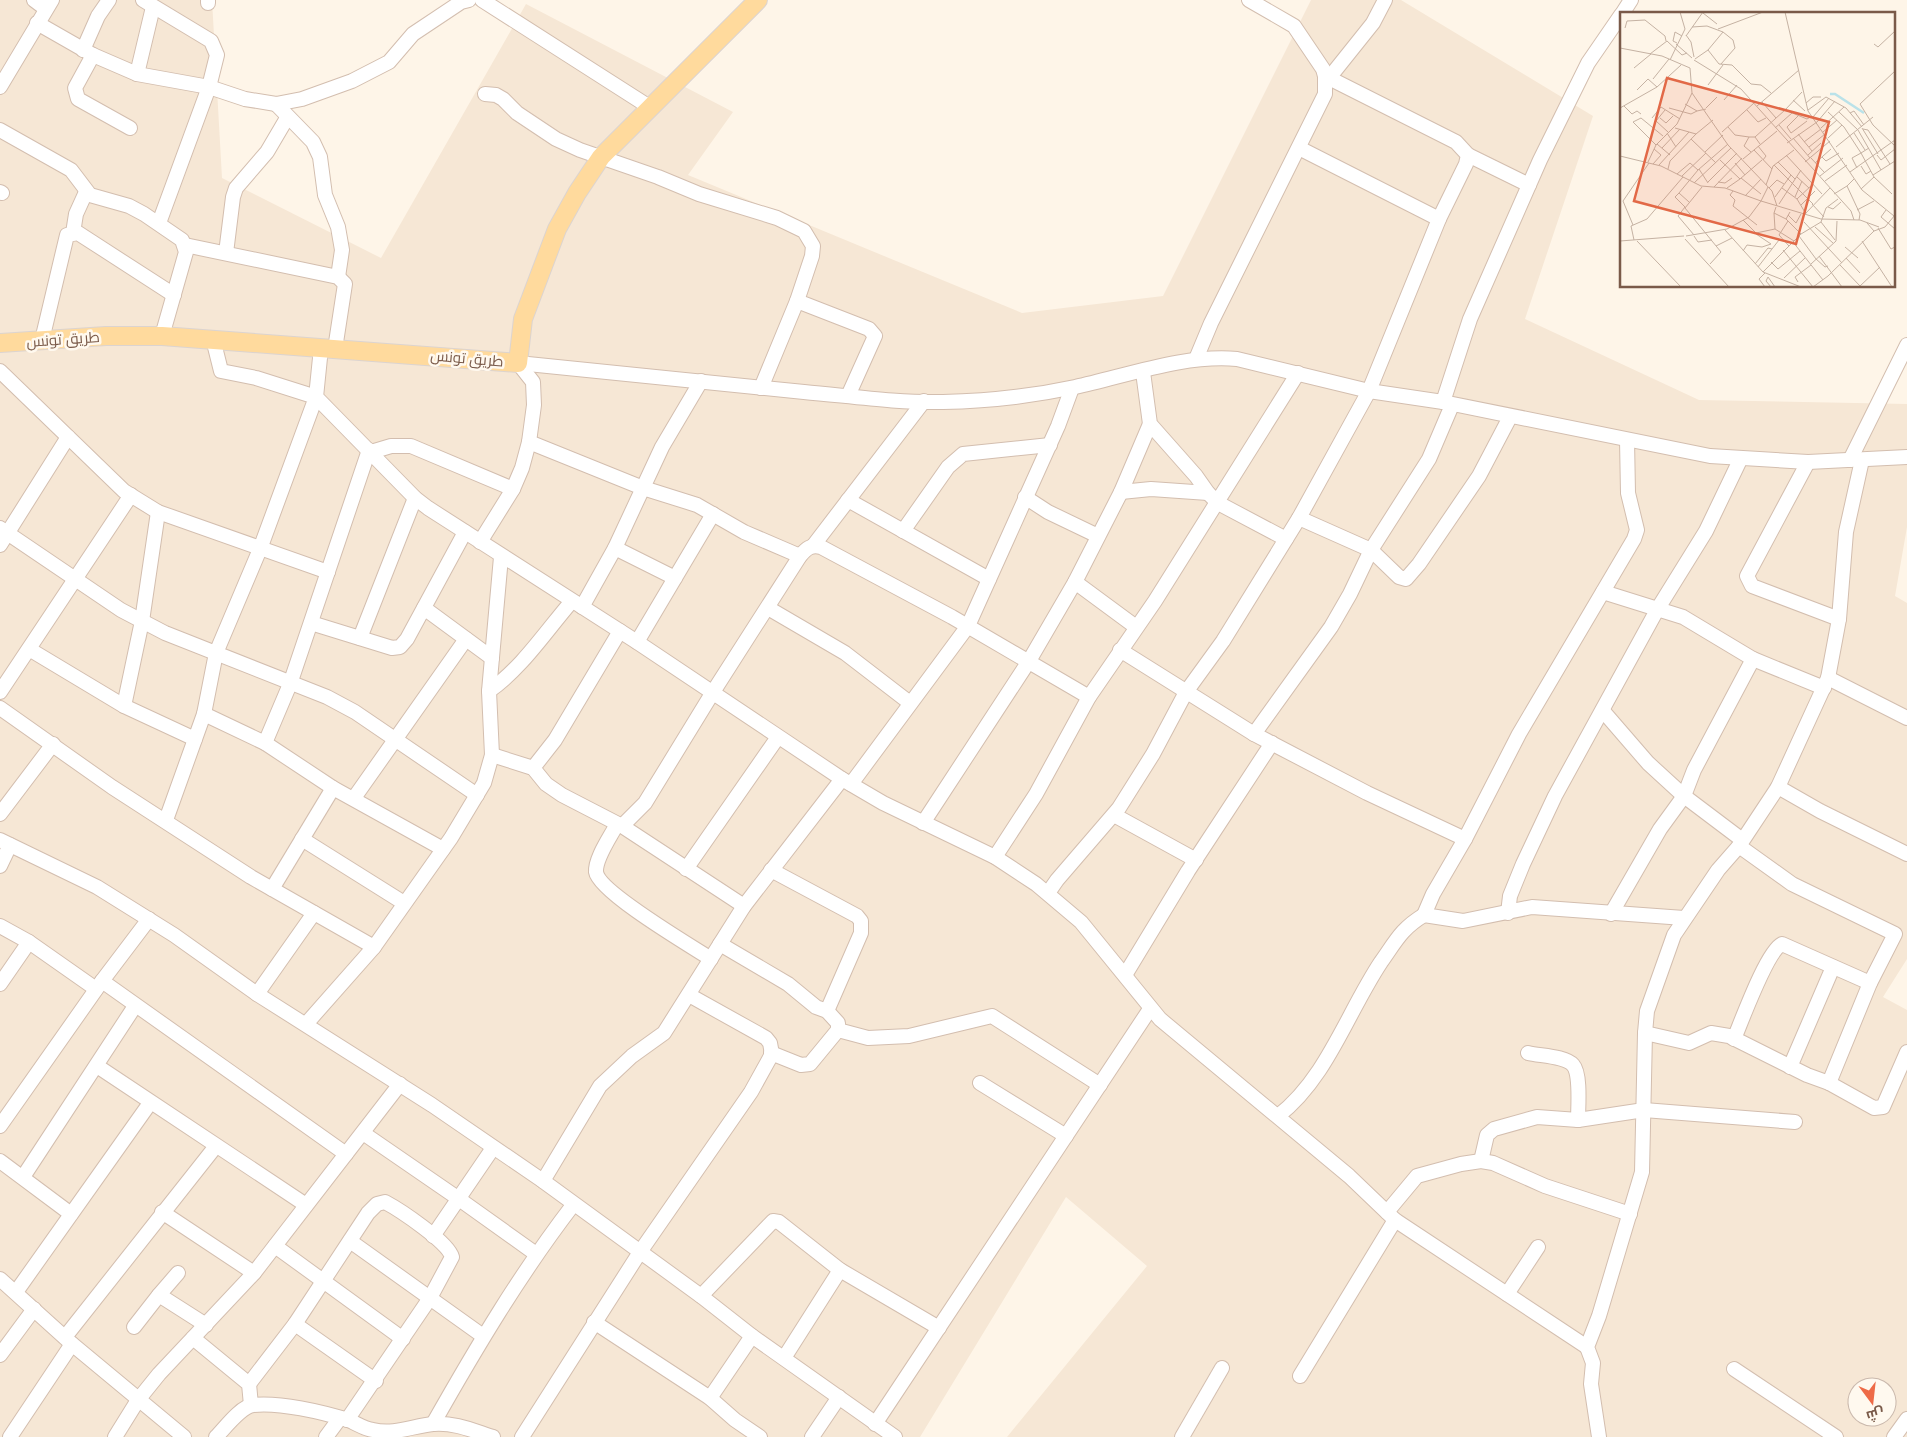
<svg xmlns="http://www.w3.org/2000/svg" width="1907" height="1437" font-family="Mulish,Cairo,sans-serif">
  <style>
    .residential { fill: #f6e7d5; fill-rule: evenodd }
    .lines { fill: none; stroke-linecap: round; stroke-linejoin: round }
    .minor-casing { stroke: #d3beaf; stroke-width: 16 }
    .major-casing { stroke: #dcd4d0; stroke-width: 20 }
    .minor { stroke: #fff; stroke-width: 14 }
    .major { stroke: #ffda9d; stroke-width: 18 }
    .labels { text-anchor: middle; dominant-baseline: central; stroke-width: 5; stroke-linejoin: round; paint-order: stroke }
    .street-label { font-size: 15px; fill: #7a5a49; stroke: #fff9ef }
    .inset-river { fill: none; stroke: #bae2e9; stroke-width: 2.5 }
    .inset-road { fill: none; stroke: #c5b2a3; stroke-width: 1 }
    .view { fill: #e26947; fill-opacity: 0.15; stroke: #e26947; stroke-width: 2.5 }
    .inset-edge { fill: none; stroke: #7a5a49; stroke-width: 2.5 }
  </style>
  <rect width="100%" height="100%" fill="#fef5e8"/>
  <!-- residential -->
  <path class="residential" d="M 0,0 L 212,0 L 222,178 L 381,258 L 526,4 L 733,112 L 688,175 L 1022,313 L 1163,296 L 1311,0 L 1401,0 L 1593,116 L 1525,319 L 1699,400 L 1907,404 L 1907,527 L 1895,596 L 1907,603 L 1907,959 L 1883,997 L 1907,1010 L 1907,1437 L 1007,1437 L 1147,1266 L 1066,1197 L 920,1437 L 0,1437 ZM 1857,1387 L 1887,1387 L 1887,1417 L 1857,1417 Z"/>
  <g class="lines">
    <defs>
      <g id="minor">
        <polyline points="34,0 46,9"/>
        <polyline points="143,0 211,41 217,55 209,87 159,223"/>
        <polyline points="482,0 651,108"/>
        <polyline points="208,3 208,0"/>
        <polyline points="1622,14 1631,0"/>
        <polyline points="37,23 93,55 137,74 209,87 245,99 276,104 302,99 352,81 389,62 413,34 461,2 469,0"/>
        <polyline points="83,50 98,16 109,0"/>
        <polyline points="93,55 75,88 78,99 130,128"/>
        <polyline points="137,74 153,7"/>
        <polyline points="1325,76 1456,142 1468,155 1466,164 1439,219"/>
        <polyline points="1329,78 1373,23 1385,0"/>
        <polyline points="0,87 52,0"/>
        <polyline points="485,94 496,95 503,99 517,113 556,139 580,150 658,177 699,194 777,218 804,231 813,246 812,256 797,301 869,329 875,336 848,396"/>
        <polyline points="276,104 313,142 320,157 325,195 338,227 342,250 338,277"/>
        <polyline points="0,130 71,170 90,195 129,206 144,214 182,240 186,252 162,336"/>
        <polyline points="1468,155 1529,185"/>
        <polyline points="0,192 2,193"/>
        <polyline points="73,233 76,214 86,192"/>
        <polyline points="185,245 338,277 345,284 335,349"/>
        <polyline points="226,253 233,197 236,188 267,152 287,118"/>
        <polyline points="42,340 67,235 78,233 174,295"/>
        <polyline points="321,348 316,397 415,498 428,508 637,642 842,779 883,803 995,857 1036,884 1081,922 1160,1019 1349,1176 1395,1220 1587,1347"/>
        <polyline points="1196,359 1211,323 1325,94 1325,76 1323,69 1294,26 1249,0"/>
        <path d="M 518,363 C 613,372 708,383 804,392 C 850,396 897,403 943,402 C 986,401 1033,396 1075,387 C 1126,376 1185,354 1237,359 L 1369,391 L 1443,402 L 1710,456 L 1808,462 L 1907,457"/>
        <polyline points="0,371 124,491 158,512 328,572"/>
        <polyline points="1143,372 1150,424 1196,476 1208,493 1218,503 1286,539"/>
        <polyline points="761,388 797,301"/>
        <polyline points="1443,402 1470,319 1540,160 1588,63 1621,15"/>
        <polyline points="1627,440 1628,493 1637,530 1634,539 1519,734 1465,839 1433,894 1424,915 1463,921 1532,907 1684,918"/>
        <polyline points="529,442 643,488 697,505 744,532 800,556"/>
        <polyline points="371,452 391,446 411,446 513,489"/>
        <polyline points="1850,460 1907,345"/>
        <polyline points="1808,462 1747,576 1752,586 1839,619"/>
        <polyline points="1121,492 1151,489 1208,493"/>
        <polyline points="1025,497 1048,512 1098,536"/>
        <polyline points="848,500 989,579"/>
        <polyline points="1299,518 1371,550 1399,577 1406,579 1419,564 1479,476 1510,417"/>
        <polyline points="0,528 121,610 165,633 327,697 355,712 477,795"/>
        <polyline points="903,531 948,467 963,454 1050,445"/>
        <polyline points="480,542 513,489 522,468 529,442 534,405 533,382 518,363"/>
        <polyline points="0,545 68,437"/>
        <polyline points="813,546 924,401"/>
        <polyline points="615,548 675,578 637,642"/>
        <polyline points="675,578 713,514"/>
        <polyline points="1075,582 1136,627"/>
        <polyline points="1603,592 1683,617 1753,659 1824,688"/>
        <polyline points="582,607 615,548 662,447 701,381"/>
        <polyline points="424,608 492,658"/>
        <polyline points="768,608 845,653 910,703"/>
        <polyline points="311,623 392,648 400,647 407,639 465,532"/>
        <polyline points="360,638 415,498"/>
        <polyline points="29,649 124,706 195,739"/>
        <polyline points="1120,650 1254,734 1367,793 1465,839"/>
        <polyline points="1828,678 1907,718"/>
        <path d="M 489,691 C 522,668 546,631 572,601"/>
        <polyline points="0,692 131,495"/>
        <polyline points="124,706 142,621 158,512"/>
        <polyline points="0,708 112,787 251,877 374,947"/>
        <polyline points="1603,711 1648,763 1684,796 1741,839"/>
        <polyline points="204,714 265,743 290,684 369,450"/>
        <polyline points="1254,734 1331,627 1350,594 1371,550 1429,459 1452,405"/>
        <polyline points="265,743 333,788 443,849"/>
        <polyline points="492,755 533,768 546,784 562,795 622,826 744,906"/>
        <polyline points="533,768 555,740 620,631"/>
        <polyline points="851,784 968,626 1058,426 1072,388"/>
        <polyline points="1778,787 1820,811 1907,854"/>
        <polyline points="354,798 466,639"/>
        <polyline points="0,814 53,744"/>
        <polyline points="1114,815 1196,860"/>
        <polyline points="166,820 204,714 216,653 260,549 316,397 256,378 221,371 213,339"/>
        <polyline points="923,823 1029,661 1075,582 1121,492 1150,424"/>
        <path d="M 617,824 C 611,836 595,858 596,872 C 599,892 691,946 711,959"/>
        <path d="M 622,826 L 645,803 L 713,692 L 800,556 C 806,549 811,544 821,547 L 952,617 L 1089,697"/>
        <polyline points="302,839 404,903"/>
        <polyline points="0,840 97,887 174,935 257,994 432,1105 543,1181 701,1296 752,1336 895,1437"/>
        <polyline points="1739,846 1792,884 1895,934 1870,983 1829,1083"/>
        <polyline points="995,857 1036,794 1089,697 1155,601 1298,373"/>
        <polyline points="0,866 10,845"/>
        <polyline points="686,869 778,737"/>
        <polyline points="771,870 857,916 861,921 861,933 827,1011"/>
        <polyline points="272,889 333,788"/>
        <polyline points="1048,893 1057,880 1119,808 1153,754 1186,692 1223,641 1299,518 1369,391 1439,219 1299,148"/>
        <polyline points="1508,913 1510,896 1523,864 1555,796 1657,610 1706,531 1741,458"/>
        <polyline points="1611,914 1660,829 1684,796 1694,770 1753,659"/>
        <polyline points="0,926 29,942 96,989"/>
        <polyline points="720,944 788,984 816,1007 827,1011 838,1023 838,1030 810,1064 801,1065 771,1053"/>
        <polyline points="1125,975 1188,871 1272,743"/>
        <polyline points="102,981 346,1154"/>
        <polyline points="0,984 29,942"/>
        <polyline points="257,994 314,913"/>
        <polyline points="306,1024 374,947 451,838 484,783 492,755 489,691 501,557"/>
        <polyline points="838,1030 868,1038 909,1036 992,1016 1100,1085"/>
        <polyline points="1645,1033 1689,1043 1711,1033 1729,1036 1807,1075 1829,1083 1874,1108 1883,1107 1907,1052"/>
        <path d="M 1734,1039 C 1742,1020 1767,951 1782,944 L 1870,983"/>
        <path d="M 1528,1053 C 1540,1056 1565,1056 1573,1065 C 1581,1074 1578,1108 1578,1120"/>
        <polyline points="97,1066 306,1205"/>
        <polyline points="1790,1067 1833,967"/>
        <polyline points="980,1083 1066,1136"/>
        <path d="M 1278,1116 C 1327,1078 1347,1013 1381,962 C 1396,941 1401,929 1424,915"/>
        <polyline points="0,1126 102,981 149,919"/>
        <polyline points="363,1133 459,1199 536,1254"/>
        <polyline points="0,1161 71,1214"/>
        <polyline points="1481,1161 1487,1135 1494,1129 1537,1117 1578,1120 1644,1110 1795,1122"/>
        <polyline points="23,1177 135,1006"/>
        <polyline points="543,1181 600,1086 632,1056 664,1033 744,906 842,779"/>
        <polyline points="162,1212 254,1273"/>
        <polyline points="1387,1212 1417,1176 1461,1164 1481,1161 1493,1163 1545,1186 1630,1214"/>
        <polyline points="433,1236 493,1148"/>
        <polyline points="350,1241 483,1336"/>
        <polyline points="275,1246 403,1339"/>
        <polyline points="0,1279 72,1344 184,1437"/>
        <polyline points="16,1292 150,1103"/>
        <polyline points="1507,1294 1538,1247"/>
        <polyline points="159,1295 178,1273"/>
        <polyline points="701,1296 773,1221 779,1222 840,1270 939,1328"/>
        <polyline points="594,1322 710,1398 735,1420 760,1437"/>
        <polyline points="295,1324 376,1381"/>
        <polyline points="134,1327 159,1295 206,1325"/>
        <polyline points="65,1337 216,1146"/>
        <polyline points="193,1338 249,1384 251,1405"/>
        <polyline points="0,1355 34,1309"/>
        <polyline points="784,1358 840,1270"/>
        <polyline points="1734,1369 1836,1437"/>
        <polyline points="1300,1376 1395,1220"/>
        <path d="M 249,1384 L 295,1324 L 368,1213 L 377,1204 L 385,1202 C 400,1210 448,1242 452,1257 L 430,1298 L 347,1420"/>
        <polyline points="710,1398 752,1336"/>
        <path d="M 433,1424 C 476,1348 520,1274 573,1205"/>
        <polyline points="875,1424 1150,1009"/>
        <polyline points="10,1437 72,1344"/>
        <polyline points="115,1437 138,1400 159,1374 254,1273 400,1084"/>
        <path d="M 216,1437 C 225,1428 240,1407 253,1405 C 280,1402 322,1412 348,1420 C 356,1423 364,1429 373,1430 C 394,1435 413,1426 433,1424 C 454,1422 474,1431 493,1437"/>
        <polyline points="326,1437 340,1418"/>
        <polyline points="522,1437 640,1252 751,1092 772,1054 770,1043 766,1038 689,995"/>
        <polyline points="812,1437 839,1397"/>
        <polyline points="1182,1437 1222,1368"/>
        <polyline points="1599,1437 1591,1384 1593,1363 1587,1347 1599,1316 1642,1172 1645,1033 1647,1011 1674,935 1718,870 1739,846 1778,787 1828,678 1839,619 1846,532 1862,460"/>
        <polyline points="1894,1437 1907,1419"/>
      </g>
      <polyline id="major" points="0,343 106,336 162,336 518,363 523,319 557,229 577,193 601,157 758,0"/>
    </defs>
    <!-- minor casing -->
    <use href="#minor" class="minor-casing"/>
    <!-- major casing -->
    <use href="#major" class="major-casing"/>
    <!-- minor -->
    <use href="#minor" class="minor"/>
    <!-- major -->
    <use href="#major" class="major"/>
  </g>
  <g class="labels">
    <!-- street labels -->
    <g class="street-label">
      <text transform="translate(63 339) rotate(-4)">طريق تونس</text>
      <text transform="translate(467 358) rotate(5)">طريق تونس</text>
    </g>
  </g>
  <!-- overview -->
  <g transform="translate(1620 12)">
    <rect width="275" height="275" fill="#fef5e8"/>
    <path class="inset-river" d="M 210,82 L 215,82 L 244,101"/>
    <path class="inset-road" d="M 60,0 L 65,17M 165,0 L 188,99 L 242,178 L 274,204M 83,1 L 97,12M 72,15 L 87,14 L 103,20 L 88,38 L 75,47M 5,16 L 7,9 L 25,8 L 45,24 L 46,29M 98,17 L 143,0M 66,23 L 71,30 L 74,45M 66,24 L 83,0M 57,31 L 53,29 L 55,20 L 62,24M 56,32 L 72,46M 254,32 L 258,35 L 275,19M 0,36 L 42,44 L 70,56 L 72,81 L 57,112 L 36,133 L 28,150M 88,38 L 99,52 L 112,53 L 131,72 L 141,73 L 151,81M 30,42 L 47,29 L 62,43 L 67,41M 50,48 L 65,17M 74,48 L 121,77 L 231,199 L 234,208M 101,52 L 115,36 L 113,28 L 103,20M 14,56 L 31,42M 275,59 L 240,92 L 253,113 L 275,134M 33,67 L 49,47M 88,73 L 103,53M 17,78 L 28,67 L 37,75M 72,81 L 108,133 L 152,179 L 157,194M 104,88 L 117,73M 173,88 L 185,99M 142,90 L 156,106M 186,91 L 193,85 L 201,85M 65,92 L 77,99 L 86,97M 4,94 L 12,102 L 17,99 L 21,102M 137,94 L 179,58M 0,96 L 37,75 L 61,53M 49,96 L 71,102 L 77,99M 86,96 L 97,85M 45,98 L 36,109 L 48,120M 127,98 L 138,110 L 146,106M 165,98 L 182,80M 188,98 L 206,85 L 226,96 L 242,115M 208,100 L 224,115 L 241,141 L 249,136M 219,100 L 238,118M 230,101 L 234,99 L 244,113M 179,103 L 167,115 L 171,121 L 187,109M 193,105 L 209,86M 32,106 L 41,95 L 60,107M 40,106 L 46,111 L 53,104M 159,113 L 171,127M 108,115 L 115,123 L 129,125M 155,116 L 172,101M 201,116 L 224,95M 242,116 L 258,142M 243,117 L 248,118 L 270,152M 238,118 L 261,158M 102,120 L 134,91M 203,120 L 217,108M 47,121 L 56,135M 234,121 L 245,138M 76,122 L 93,108M 178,122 L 192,139M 173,126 L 190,146M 208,126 L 222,113M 71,127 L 96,151M 184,130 L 201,117M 167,131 L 197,110 L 215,89M 37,132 L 50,143M 140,132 L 135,125 L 165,98 L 187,107 L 192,104M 36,133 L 13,110 L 21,106 L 43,124M 138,134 L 146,144 L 143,148M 189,135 L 205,122M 216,135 L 253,105M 42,136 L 60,117M 134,138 L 152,157M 85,140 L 103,123M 131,140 L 124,134 L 129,125 L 135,125M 241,141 L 254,165 L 272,182M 166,143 L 202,182M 188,143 L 201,131M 257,143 L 261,148 L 275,137M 0,144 L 41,154 L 81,174 L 105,176 L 141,189 L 148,175M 202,145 L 206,149 L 219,141M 191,146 L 204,160M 123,147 L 157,119M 100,148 L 120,167 L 142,148M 158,150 L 171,163M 185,150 L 210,129M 115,151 L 125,163M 195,151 L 211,137M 33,152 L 41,143 L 34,137M 39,153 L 69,120M 154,153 L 193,192M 241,154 L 246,162 L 251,159M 237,156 L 232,146 L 241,141M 48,157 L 50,149 L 76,122 L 55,116M 79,157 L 88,171M 230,160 L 275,128M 57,162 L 70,151 L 78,158M 253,163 L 275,149M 62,164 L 86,141M 200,164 L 223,146M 177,165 L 189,176M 121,166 L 141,182M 234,167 L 227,174 L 240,202 L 239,208M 205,169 L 227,153M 88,170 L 117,141M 98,170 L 105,171 L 112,166M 74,171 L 111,136M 146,173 L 153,154 L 174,138M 82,175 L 65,196 L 101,240 L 90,252M 94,175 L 122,146M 107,176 L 120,167M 149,176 L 157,168 L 164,172M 162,176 L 177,187 L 186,202M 241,177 L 254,165M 113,179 L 110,183 L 115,188 L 113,194 L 137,213M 59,181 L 55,185 L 65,195M 214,182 L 227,174M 125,184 L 141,167M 155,185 L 171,163 L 175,167M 175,185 L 182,169M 177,187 L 193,172M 69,190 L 59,181 L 78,158 L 108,132M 159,192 L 181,158M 192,192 L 204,205M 181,193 L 195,179M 65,195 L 58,204 L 74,223M 156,195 L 154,201 L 166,207M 208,195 L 213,197 L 221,190M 237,198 L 254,189M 266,198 L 261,205 L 275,217M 170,200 L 166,207 L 181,222M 154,201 L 155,217M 185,202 L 210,176M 168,203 L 176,211 L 181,202M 123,208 L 136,221 L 155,217 L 174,229M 168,209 L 159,223 L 169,234M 184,210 L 222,251M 201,210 L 215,228M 247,211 L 254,219 L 265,215 L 275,203M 13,213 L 3,189 L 29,151M 195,215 L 213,231M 258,216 L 271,237 L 275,235M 105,218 L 143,260 L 181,275M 136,222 L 151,232M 66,224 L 107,217 L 129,205 L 141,189 L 201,207 L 240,208 L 259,215M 74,224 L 78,230 L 92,228M 179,224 L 196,247 L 205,255 L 208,254M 65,227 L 109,275M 14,228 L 11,214 L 27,207 L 63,165M 0,229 L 64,224M 17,229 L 61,275M 242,229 L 272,275M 173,230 L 203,268M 96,234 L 112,226M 225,235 L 238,246M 163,238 L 193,275M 123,239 L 127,233 L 142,235 L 151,232M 199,244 L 222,275M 226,246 L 240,261M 151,250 L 158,257 L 180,239M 135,252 L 148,236 L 152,237M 191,252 L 216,229 L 217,209M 220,253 L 240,274M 138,255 L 159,228M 143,260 L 181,222 L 201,210 L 206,196 L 218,187M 164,266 L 185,246M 178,270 L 175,265 L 191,253M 145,275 L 139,267 L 145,261M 151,275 L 146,269 L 148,265 L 155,275M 193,275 L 208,264 L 254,219M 239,275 L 260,255"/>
    <path class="view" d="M 47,66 L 209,110 L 176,232 L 14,189 Z"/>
    <rect width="275" height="275" class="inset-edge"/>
  </g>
  <!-- north arrow -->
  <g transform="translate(1872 1402) rotate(165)"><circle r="24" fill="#fff9ef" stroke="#cab9ad"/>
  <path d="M0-4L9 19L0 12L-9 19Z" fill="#ee6b47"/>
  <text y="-8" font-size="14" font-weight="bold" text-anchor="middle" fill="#7a5a49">ش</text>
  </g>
</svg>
